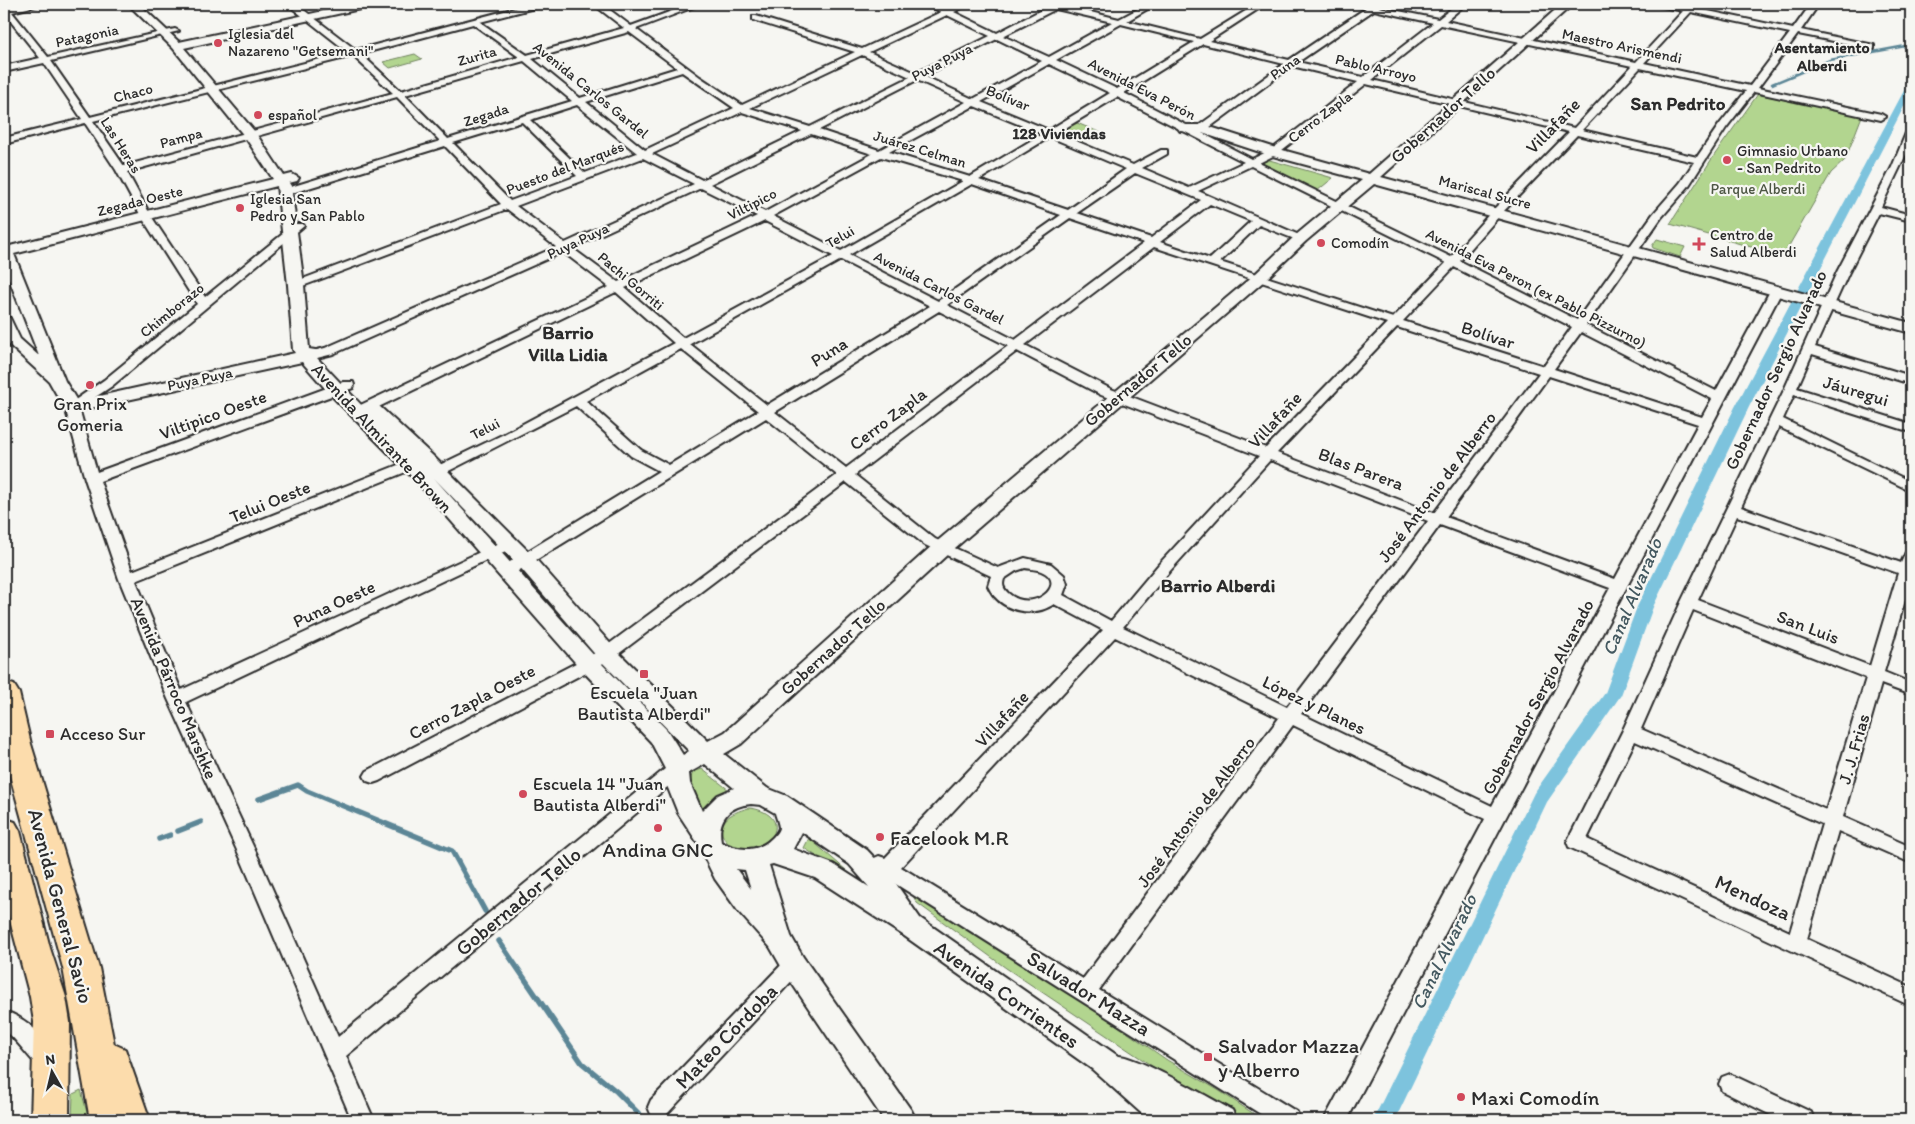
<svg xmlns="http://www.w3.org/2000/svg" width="1915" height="1124" font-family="Itim,sans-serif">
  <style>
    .green { fill: #b2d58f; stroke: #6e805d }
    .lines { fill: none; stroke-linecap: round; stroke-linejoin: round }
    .stream-far1 { stroke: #5c8696; stroke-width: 2.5 }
    .stream { stroke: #5c8696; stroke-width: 5.5 }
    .canal { fill: #7dc3dd; fill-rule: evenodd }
    .street-casing { stroke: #2b2b2b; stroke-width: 4 }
    .secondary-casing { stroke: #2b2b2b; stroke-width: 4 }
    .highway-casing { stroke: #2b2b2b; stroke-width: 4 }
    .street { fill: #f6f6f2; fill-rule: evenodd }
    .secondary { fill: #f6f6f2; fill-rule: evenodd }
    .highway { fill: #fcdcac; fill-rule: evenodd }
    .poi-dot { fill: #d1495b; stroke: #f6f6f2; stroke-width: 2 }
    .labels { text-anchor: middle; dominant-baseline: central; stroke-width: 4.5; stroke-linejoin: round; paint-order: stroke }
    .far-poi-label { font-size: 15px; fill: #2b2b2b; stroke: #f6f6f2; text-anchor: start }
    .far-street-label { font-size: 15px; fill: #2b2b2b; stroke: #f6f6f2 }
    .far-park-label { font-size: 15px; fill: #4d5644; stroke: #f6f6f2 }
    .far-neighbourhood-label { font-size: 16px; font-weight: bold; fill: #2b2b2b; stroke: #f6f6f2 }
    .street-label { font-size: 18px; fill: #2b2b2b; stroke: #f6f6f2 }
    .poi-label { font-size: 18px; fill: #2b2b2b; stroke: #f6f6f2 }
    .far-district-label { font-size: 19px; font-weight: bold; fill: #2b2b2b; stroke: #f6f6f2 }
    .neighbourhood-label { font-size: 19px; font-weight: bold; fill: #2b2b2b; stroke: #f6f6f2 }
    .water-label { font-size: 19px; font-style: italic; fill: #445960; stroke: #f6f6f2 }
    .near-poi-label { font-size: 21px; fill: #2b2b2b; stroke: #f6f6f2; text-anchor: start }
    .near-street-label { font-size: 21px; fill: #2b2b2b; stroke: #f6f6f2 }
  </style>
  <rect width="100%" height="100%" fill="#f6f6f2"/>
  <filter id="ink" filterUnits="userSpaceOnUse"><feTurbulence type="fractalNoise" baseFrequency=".02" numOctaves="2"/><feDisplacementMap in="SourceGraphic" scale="10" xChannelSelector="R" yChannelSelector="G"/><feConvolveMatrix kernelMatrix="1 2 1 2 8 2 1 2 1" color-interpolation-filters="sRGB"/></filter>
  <g filter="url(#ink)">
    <!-- green -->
    <g class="green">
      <polygon points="415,54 422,59 390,68 383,62"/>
      <polygon points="1758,94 1862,116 1845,160 1831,173 1783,256 1670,224 1713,157"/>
      <polygon points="1077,123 1101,133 1082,141 1061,131"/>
      <polygon points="1266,159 1333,178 1317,191 1258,162"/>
      <polygon points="1657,239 1685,247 1680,257 1653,248 1652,246"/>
      <path d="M 702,769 L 729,790 L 712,799 L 702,812 C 694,799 686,788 693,772 Z"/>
      <path d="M 749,808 C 765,809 785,821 770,839 C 742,873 689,822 749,808 Z"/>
      <polygon points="809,838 870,891 804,848"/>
      <polygon points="913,896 1089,1006 1167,1060 1218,1090 1263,1120 1242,1120 1170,1078 1006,968 917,903"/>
      <polygon points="81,1090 89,1120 72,1120 73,1094"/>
    </g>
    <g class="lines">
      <!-- stream-far1 -->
      <polyline class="stream-far1" points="1772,84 1830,60 1911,45"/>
      <!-- stream -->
      <g class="stream">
        <polyline points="259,799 298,785 307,791 452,851 485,911"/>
        <polyline points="178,831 201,822"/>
        <polyline points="159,839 170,835"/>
        <polyline points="499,941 582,1063 617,1092 645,1120"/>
      </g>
      <!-- canal -->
      <polygon class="canal" points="1911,82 1911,93 1749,407 1653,607 1621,695 1547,802 1395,1120 1373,1120 1534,793 1605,693 1637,607 1735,407 1907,85"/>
      <defs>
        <g id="street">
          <path d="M 28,4 L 43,4 L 12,12 L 48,57 L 175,29 L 179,31 L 51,61 L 90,117 L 348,52 L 287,4 L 296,4 L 356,50 L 531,4 L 543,4 L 542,6 L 480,22 L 527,55 L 624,28 L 593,4 L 602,4 L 631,26 L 691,4 L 702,4 L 636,29 L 700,77 L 742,105 L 855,52 L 753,20 L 753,16 L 756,16 L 862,49 L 941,12 L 926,4 L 936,4 L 947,9 L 959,4 L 969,4 L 954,12 L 997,33 L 1047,7 L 1047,4 L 1063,4 L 1062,5 L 1119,19 L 1147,4 L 1156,4 L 1127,21 L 1200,39 L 1257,4 L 1266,4 L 1209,41 L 1289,60 L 1366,8 L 1352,4 L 1379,4 L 1379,7 L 1438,19 L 1457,4 L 1466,4 L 1446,21 L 1636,62 L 1683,11 L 1658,6 L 1657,4 L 1671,4 L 1687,7 L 1690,4 L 1698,4 L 1694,8 L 1793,29 L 1811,4 L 1819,4 L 1801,30 L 1874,45 L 1874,49 L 1798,34 L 1758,88 L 1881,114 L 1886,117 L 1881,120 L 1754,92 L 1726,128 L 1688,187 L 1661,218 L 1586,325 L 1716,391 L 1770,291 L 1776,288 L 1782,291 L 1347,1120 L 1324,1120 L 1485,819 L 1293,725 L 1099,990 L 1297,1112 L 1300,1120 L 1270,1120 L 872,869 L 870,864 L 872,859 L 879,856 L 885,858 L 1103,630 L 1054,604 C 1032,619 999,611 988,586 L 991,576 L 925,545 L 846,482 L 613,658 L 379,781 L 373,783 L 367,781 L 364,776 L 367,771 L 601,650 L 837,475 L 766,418 L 510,576 L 500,576 L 497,572 L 500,568 L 659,471 L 631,456 L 576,406 L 433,479 L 423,479 L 421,476 L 423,473 L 504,434 L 674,343 L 616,292 L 362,415 L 352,415 L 350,412 L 352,409 L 609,287 L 563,252 L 333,354 L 317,358 L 313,357 L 311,354 L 313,351 L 325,348 L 556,247 L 507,209 L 300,287 L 292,287 L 290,285 L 292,283 L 501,204 L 445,146 L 289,194 L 281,194 L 280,192 L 281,190 L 440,141 L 397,97 L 127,172 L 151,216 L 205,297 L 295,224 L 303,224 L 304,226 L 112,386 L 79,408 L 97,472 L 343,382 L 353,382 L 354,385 L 353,388 L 100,481 L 132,571 L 418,457 L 423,456 L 430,460 L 428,463 L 136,581 L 181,690 L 504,541 L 514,541 L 516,544 L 514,547 L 186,702 L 259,859 L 338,1037 L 671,764 L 677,762 L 683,764 L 686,769 L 683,774 L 346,1056 L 374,1120 L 352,1120 L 241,859 L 168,699 L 119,579 L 85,479 L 65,407 L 104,380 L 197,304 L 141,216 L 116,170 L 85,123 L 4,144 L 4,138 L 82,119 L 44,63 L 4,72 L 4,66 L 40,58 L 4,13 L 4,5 L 9,8 ZM 1056,9 L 1112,22 L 1049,57 L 1003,36 ZM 1374,10 L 1433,23 L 1363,77 L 1298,62 ZM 1691,12 L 1790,33 L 1750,86 L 1644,63 ZM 947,15 L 990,36 L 916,73 L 869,52 ZM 473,24 L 519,57 L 401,91 L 361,54 ZM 1121,24 L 1194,42 L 1117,89 L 1056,60 ZM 1441,25 L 1632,66 L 1574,128 L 1372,80 ZM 629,32 L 677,68 L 580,98 L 532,59 ZM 997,39 L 1042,61 L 973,99 L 924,76 ZM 1203,44 L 1284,64 L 1194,129 L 1124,93 ZM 862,55 L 910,77 L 810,127 L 750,108 ZM 353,56 L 393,93 L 124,166 L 93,121 ZM 524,61 L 572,101 L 448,139 L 405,95 ZM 1049,64 L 1110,93 L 1049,130 L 981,102 ZM 1292,66 L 1358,82 L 1271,150 L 1252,159 L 1202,133 ZM 1640,68 L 1746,91 L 1719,125 L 1697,157 L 1582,130 ZM 682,72 L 734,108 L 645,150 L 586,102 ZM 917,80 L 966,102 L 879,150 L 819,130 ZM 1366,84 L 1569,132 L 1493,210 L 1451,257 L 1259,163 L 1277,154 ZM 1117,97 L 1244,162 L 1189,188 L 1142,168 L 1167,154 L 1167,150 L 1161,150 L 1133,165 L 1057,133 ZM 577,105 L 637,153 L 585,173 L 530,120 ZM 974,106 L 1042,134 L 970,177 L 889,152 ZM 742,112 L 802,131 L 702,180 L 652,154 ZM 522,122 L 577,176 L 510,201 L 453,143 ZM 811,134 L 872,154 L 765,212 L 710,184 ZM 1577,135 L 1694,162 L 1680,183 L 1653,214 L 1577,320 L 1460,261 L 1501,214 ZM 1050,137 L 1126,169 L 1068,210 L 979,180 ZM 881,157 L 963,181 L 841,251 L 773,216 ZM 643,158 L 694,184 L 565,243 L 516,206 ZM 1251,166 L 1446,263 L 1393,318 L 1220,262 L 1259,225 L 1297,240 L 1305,240 L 1306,238 L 1198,191 ZM 1135,173 L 1201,200 L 1151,238 L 1077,213 ZM 972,184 L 1061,215 L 938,301 L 849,255 ZM 701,188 L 757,216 L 618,282 L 572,248 ZM 1210,204 L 1251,221 L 1210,259 L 1160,242 ZM 1070,218 L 1144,243 L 1015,340 L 947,305 ZM 765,221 L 833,256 L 683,338 L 625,288 ZM 1154,247 L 1387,323 L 1266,448 L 1111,389 L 1025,345 ZM 841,260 L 930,306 L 767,405 L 690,344 ZM 1454,267 L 1572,327 L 1544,366 L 1403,321 ZM 939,311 L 1008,346 L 846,468 L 775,412 ZM 1397,327 L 1539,373 L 1434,513 L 1277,453 ZM 1581,332 L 1712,399 L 1702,417 L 1554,369 ZM 681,349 L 758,411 L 669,465 L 641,450 L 586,401 ZM 1017,351 L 1101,395 L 1259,456 L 1159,564 L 1111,621 L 1063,595 L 1067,584 L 1064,575 L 1051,564 L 1025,558 L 998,568 L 935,539 L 855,475 ZM 1549,376 L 1698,424 L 1615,579 L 1446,517 ZM 1270,460 L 1428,521 L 1287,707 L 1123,627 L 1169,572 ZM 1440,525 L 1610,588 L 1492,806 L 1301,714 ZM 1025,568 C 1030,569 1036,569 1041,571 C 1070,583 1032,615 1008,593 C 1003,588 1002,585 1004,579 L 1016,571 ZM 1115,637 L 1279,718 L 1083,979 L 901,867 Z"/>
          <path d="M 1911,130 L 1911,144 L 1881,207 L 1911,215 L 1911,221 L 1879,213 L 1849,272 L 1815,347 L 1911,376 L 1911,384 L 1812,354 L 1797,388 L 1911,424 L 1911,432 L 1794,395 L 1783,419 L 1911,482 L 1911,491 L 1779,427 L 1741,507 L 1901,563 L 1906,552 L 1911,550 L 1911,580 L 1884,672 L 1911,683 L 1911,695 L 1881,684 L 1843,817 L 1911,847 L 1911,863 L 1838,831 L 1807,939 L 1911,987 L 1911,1006 L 1569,847 L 1567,842 L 1622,732 L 1681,602 L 1784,390 L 1837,272 L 1892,167 L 1906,133 ZM 1737,516 L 1898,573 L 1870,666 L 1698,600 ZM 1693,610 L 1866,678 L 1826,810 L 1641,729 ZM 1635,741 L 1822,824 L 1790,932 L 1587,839 Z"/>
          <polygon points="794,956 801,959 804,965 801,971 667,1114 659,1118 651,1114 648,1107 651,1100 787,959"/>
          <path d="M 4,1011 C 27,1018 46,1037 56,1060 L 53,1067 L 45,1070 C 32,1065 20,1041 4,1030 Z"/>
          <polygon points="1730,1074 1811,1112 1814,1120 1781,1120 1722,1091 1719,1084 1722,1077"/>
        </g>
        <path id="secondary" d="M 128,4 L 139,4 L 179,42 L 356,4 L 374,4 L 369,7 L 184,48 L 255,132 L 284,176 L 292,174 L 299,178 L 297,181 L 289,183 L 291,186 L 304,285 L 309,349 L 321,351 L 323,354 L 317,358 L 365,409 L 367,406 L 373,405 L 379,406 L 432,455 L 532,555 L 615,649 L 708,741 L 725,732 L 934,544 L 1254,275 L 1296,235 L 1362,180 L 1269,155 L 1199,132 L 1180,131 L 1178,128 L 1180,125 L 1204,125 L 1279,149 L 1369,174 L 1562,4 L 1573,4 L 1381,177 L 1911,323 L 1911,333 L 1374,184 L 1306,241 L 1264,281 L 948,554 L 741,744 L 724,754 L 767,788 L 787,796 L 867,850 L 887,871 L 920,918 L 1118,1056 C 1133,1054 1214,1100 1232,1110 L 1237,1120 L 1194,1120 L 1189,1117 L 1190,1120 L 1149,1120 L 1092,1069 L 903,935 L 815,878 L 773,864 L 769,865 L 791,936 L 803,957 L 911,1110 L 916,1120 L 884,1120 L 785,973 L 770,947 L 738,911 L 715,879 L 697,842 L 678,813 L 666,783 L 665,769 L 651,742 L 581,669 L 417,482 L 330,394 L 302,362 L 72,412 L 66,411 L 49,381 L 5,341 L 4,316 L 10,318 L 20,339 L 39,356 L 4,266 L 4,244 L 10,246 L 273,179 L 245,137 L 173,48 ZM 277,186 L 288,285 L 293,350 L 295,353 L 77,401 L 65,381 L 14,254 ZM 434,478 L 518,565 L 599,659 L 689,751 L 683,755 L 667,730 L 597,659 ZM 705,764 L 734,788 L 718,795 L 702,811 L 690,783 L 689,773 ZM 751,804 L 761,805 L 775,813 C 776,817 779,824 779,828 C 778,832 774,836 772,838 C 757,853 739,851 721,842 C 717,820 728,806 751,804 ZM 802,832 L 849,864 L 869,887 L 833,864 L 793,849 ZM 736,869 L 745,870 L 751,889 Z"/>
        <g id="highway">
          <polygon points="4,682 14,685 19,693 31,744 99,968 114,1044 125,1049 150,1120 90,1120 63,968 4,754"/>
          <polygon points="4,818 15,822 20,831 50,948 66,997 70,1022 69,1120 31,1120 34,1022 30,997 4,898"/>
        </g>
      </defs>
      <!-- street casing -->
      <use href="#street" class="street-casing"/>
      <!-- secondary casing -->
      <use href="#secondary" class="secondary-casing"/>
      <!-- highway casing -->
      <use href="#highway" class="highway-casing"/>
      <!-- street -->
      <use href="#street" class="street"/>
      <!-- secondary -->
      <use href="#secondary" class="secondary"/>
      <!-- highway -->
      <use href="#highway" class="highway"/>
    </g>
  </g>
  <!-- markers -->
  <g class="poi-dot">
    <circle cx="218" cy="43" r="5"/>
    <circle cx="258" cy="115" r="5"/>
    <circle cx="1727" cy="160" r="5"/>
    <circle cx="240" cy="208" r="5"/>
    <circle cx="1321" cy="243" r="5"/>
    <path d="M1696.5 236.5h5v5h5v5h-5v5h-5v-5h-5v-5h5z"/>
    <circle cx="90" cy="385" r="5"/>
    <rect x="639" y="669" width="10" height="10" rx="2.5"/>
    <rect x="45" y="729" width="10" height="10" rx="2.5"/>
    <circle cx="523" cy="794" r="5"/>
    <circle cx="658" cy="828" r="5"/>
    <circle cx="880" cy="837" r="5"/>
    <rect x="1203" y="1052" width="10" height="10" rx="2.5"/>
    <circle cx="1461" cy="1097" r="5"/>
  </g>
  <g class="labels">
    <!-- far-poi labels -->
    <g class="far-poi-label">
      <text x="228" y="34">Iglesia del<tspan x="228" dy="17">Nazareno "Getsemani"</tspan></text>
      <text x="268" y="115">español</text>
      <text x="1737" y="151">Gimnasio Urbano<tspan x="1737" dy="17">- San Pedrito</tspan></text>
      <text x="250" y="199">Iglesia San<tspan x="250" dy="17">Pedro y San Pablo</tspan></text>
      <text x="1710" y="235">Centro de<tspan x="1710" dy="17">Salud Alberdi</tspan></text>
      <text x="1331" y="243">Comodín</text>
    </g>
    <!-- far-street labels -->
    <g class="far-street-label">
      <text transform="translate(87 36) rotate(-12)">Patagonia</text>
      <text transform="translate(1622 46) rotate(12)">Maestro Arismendi</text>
      <text transform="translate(477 56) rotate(-16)">Zurita</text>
      <text transform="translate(942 62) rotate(-27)">Puya Puya</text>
      <text transform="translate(1285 67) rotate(-35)">Puna</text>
      <text transform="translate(1376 68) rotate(13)">Pablo Arroyo</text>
      <text transform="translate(1142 89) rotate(27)">Avenida Eva Perón</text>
      <text transform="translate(591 90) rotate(39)">Avenida Carlos Gardel</text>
      <text transform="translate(133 93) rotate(-14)">Chaco</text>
      <text transform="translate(1008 98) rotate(22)">Bolívar</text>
      <text transform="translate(486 115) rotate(-18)">Zegada</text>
      <text transform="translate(1320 117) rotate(-37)">Cerro Zapla</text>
      <text transform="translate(181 138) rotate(-15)">Pampa</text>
      <text transform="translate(121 145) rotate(58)">Las Heras</text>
      <text transform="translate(920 149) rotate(17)">Juárez Celman</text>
      <text transform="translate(565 168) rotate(-21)">Puesto del Marqués</text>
      <text transform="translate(1485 192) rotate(15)">Mariscal Sucre</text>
      <text transform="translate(140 201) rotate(-14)">Zegada Oeste</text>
      <text transform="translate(752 204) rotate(-27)">Viltipico</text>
      <text transform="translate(840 237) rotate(-30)">Telui</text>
      <text transform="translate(578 241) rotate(-25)">Puya Puya</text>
      <text transform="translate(631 281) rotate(40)">Pachi Gorriti</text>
      <text transform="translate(939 288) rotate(27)">Avenida Carlos Gardel</text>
      <text transform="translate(1536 288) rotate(27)">Avenida Eva Peron (ex Pablo Pizzurno)</text>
      <text transform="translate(172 310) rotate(-39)">Chimborazo</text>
      <text transform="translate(200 379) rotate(-12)">Puya Puya</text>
      <text transform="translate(485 429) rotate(-27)">Telui</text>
    </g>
    <!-- far-park labels -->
    <g class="far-park-label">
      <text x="1758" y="189">Parque Alberdi</text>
    </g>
    <!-- far-neighbourhood labels -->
    <g class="far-neighbourhood-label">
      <text x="1822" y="47">Asentamiento<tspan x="1822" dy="18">Alberdi</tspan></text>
      <text x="1059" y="133">128 Viviendas</text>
    </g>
    <!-- street labels -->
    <g class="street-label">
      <text transform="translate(1443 115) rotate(-42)">Gobernador Tello</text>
      <text transform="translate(1553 126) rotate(-46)">Villafañe</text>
      <text transform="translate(1488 335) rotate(18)">Bolívar</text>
      <text transform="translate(829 352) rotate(-32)">Puna</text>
      <text transform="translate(1776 370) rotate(-65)">Gobernador Sergio Alvarado</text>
      <text transform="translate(1138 380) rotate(-40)">Gobernador Tello</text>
      <text transform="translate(1856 391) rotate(17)">Jáuregui</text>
      <text transform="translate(213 415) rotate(-20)">Viltipico Oeste</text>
      <text transform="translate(888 419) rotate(-37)">Cerro Zapla</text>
      <text transform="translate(1275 420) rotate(-47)">Villafañe</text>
      <text transform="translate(382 438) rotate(47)">Avenida Almirante Brown</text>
      <text transform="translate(1361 469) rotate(21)">Blas Parera</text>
      <text transform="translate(1437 487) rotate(-53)">José Antonio de Alberro</text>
      <text transform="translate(270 502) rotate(-22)">Telui Oeste</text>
      <text transform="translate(334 604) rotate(-25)">Puna Oeste</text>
      <text transform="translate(1808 627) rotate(21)">San Luis</text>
      <text transform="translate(833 647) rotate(-42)">Gobernador Tello</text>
      <text transform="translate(174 688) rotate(67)">Avenida Párroco Marshke</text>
      <text transform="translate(1538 697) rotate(-62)">Gobernador Sergio Alvarado</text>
      <text transform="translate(472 702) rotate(-28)">Cerro Zapla Oeste</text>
      <text transform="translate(1314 705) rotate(26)">López y Planes</text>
      <text transform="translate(1002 719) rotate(-47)">Villafañe</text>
      <text transform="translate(1854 749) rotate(-74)">J. J. Frias</text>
      <text transform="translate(1196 812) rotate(-53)">José Antonio de Alberro</text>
    </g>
    <!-- poi labels -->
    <g class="poi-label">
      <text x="90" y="404">Gran Prix<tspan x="90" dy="21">Gomeria</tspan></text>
      <text x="644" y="693">Escuela "Juan<tspan x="644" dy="21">Bautista Alberdi"</tspan></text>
      <text x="60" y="734" text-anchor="start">Acceso Sur</text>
      <text x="533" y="784" text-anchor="start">Escuela 14 "Juan<tspan x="533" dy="21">Bautista Alberdi"</tspan></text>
    </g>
    <!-- far-district labels -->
    <g class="far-district-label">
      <text x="1678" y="103">San Pedrito</text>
    </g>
    <!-- neighbourhood labels -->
    <g class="neighbourhood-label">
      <text x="568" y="332">Barrio<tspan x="568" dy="22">Villa Lidia</tspan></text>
      <text x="1218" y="585">Barrio Alberdi</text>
    </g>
    <!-- water labels -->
    <g class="water-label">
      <text transform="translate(1632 597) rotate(-67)">Canal Alvarado</text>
      <text transform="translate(1444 952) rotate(-64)">Canal Alvarado</text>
    </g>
    <!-- near-poi labels -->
    <g class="near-poi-label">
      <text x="890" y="837">Facelook M.R</text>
      <text x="658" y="849" text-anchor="middle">Andina GNC</text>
      <text x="1218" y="1045">Salvador Mazza<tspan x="1218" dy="24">y Alberro</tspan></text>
      <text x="1471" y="1097">Maxi Comodín</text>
    </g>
    <!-- near-street labels -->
    <g class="near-street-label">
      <text transform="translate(1753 897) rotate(25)">Mendoza</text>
      <text transform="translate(518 901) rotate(-40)">Gobernador Tello</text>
      <text transform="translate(61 906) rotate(75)">Avenida General Savio</text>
      <text transform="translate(1089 993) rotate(32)">Salvador Mazza</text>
      <text transform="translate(1007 994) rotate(35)">Avenida Corrientes</text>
      <text transform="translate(726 1036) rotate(-46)">Mateo Córdoba</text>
    </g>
  </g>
  <!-- margin -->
  <rect width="1915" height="1124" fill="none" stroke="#f6f6f2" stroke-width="20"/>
  <rect x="10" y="10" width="1895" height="1104" fill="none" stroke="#2b2b2b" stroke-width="2" filter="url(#ink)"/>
  <!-- north arrow -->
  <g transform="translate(52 1072) rotate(352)" stroke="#f6f6f2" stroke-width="4" paint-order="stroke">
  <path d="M0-4L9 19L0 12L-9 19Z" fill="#2b2b2b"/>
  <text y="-8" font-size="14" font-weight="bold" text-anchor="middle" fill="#2b2b2b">N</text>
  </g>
</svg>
